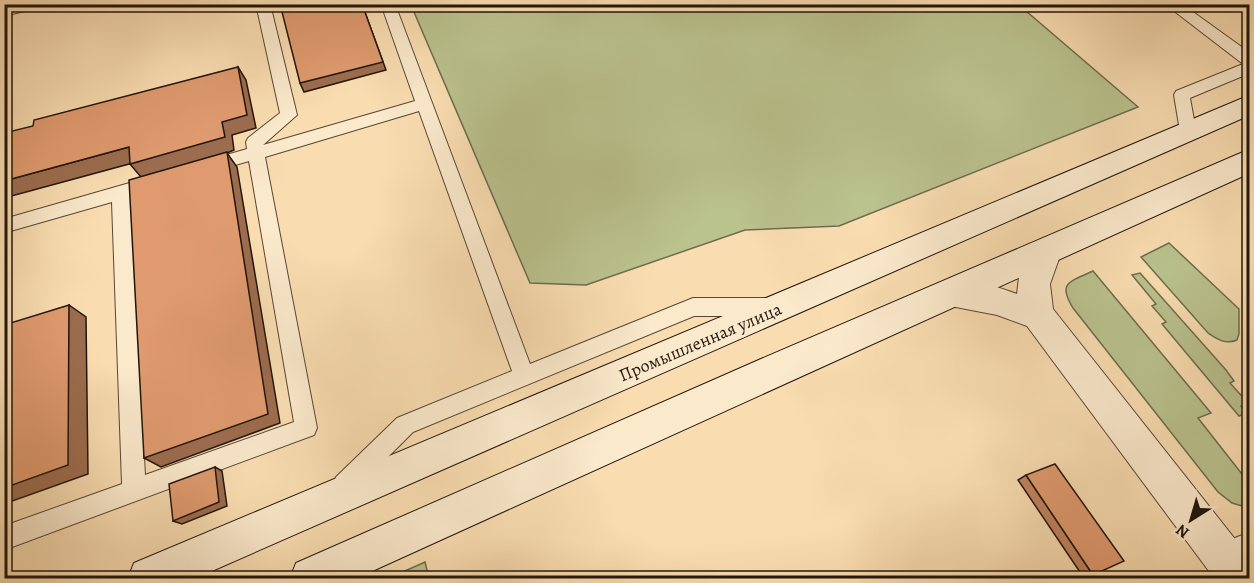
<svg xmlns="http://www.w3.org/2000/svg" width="1254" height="583" font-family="Alegreya,serif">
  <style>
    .green { fill: #bac28e; stroke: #6e6c4e; stroke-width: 1.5 }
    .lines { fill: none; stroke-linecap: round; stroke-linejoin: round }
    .lane-casing { stroke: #574736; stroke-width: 2 }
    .street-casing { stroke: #574736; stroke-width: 2 }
    .secondary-casing { stroke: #21150d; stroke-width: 2 }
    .lane { fill: #fbe9cc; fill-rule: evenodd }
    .street { fill: #fbe9cc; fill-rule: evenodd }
    .secondary { fill: #fbe9cc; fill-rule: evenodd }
    .wall { fill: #c0845f; stroke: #21150d; stroke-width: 1.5 }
    .shaded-wall { fill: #9c6c4e; stroke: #21150d; stroke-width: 1.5 }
    .building { fill: #df9a6f; stroke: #21150d; stroke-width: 1.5 }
    .labels { text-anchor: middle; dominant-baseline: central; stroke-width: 5; stroke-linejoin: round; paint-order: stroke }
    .street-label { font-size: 18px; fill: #21150d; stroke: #fbe9cc }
  </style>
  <rect width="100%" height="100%" fill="#f9ddb1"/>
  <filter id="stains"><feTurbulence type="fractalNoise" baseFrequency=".00333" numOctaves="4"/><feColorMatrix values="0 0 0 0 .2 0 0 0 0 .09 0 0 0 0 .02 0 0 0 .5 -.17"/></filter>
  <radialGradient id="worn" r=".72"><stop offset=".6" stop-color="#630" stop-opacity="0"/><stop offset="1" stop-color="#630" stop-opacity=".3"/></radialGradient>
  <!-- green -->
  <g class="green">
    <polygon points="411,5 1019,5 1138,107 839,226 745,230 586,285 530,283"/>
    <path d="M 1169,243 L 1239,309 L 1239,334 L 1237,340 C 1225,345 1217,339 1208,333 L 1141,257 Z"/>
    <path d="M 1093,271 L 1211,413 L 1198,418 L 1249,483 L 1249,508 L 1232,503 L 1218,492 L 1073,308 C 1057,282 1070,282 1093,271 Z"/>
    <polygon points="1140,273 1226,370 1234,381 1230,383 1248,403 1241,406 1246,413 1239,416 1162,324 1166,322 1152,306 1156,304 1132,275"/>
    <polygon points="425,562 429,578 389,578"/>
  </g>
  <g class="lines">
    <defs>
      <g id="lane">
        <polygon points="16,4 43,4 41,7 4,16 4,7"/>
        <polygon points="256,4 270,4 297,115 263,145 415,101 381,4 395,4 530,364 693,298 771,298 778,301 781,307 778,313 771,316 694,316 413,432 352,493 344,496 336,493 333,485 336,477 397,418 512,371 419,111 265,157 317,428 314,435 4,550 4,526 122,484 112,202 7,232 4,231 4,219 154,176 160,178 163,183 160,188 130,197 145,475 294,422 249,161 208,173 202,172 199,167 202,162 247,149 246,142 248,138 280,113"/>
        <polygon points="1165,4 1182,4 1250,53 1250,73 1190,98 1196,131 1194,135 1182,135 1180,131 1174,95 1176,91 1243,64"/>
        <polygon points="1250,532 1250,556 1221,568 1212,565 1209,556 1212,547"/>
      </g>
      <path id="street" d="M 1045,240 L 1056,244 L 1061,253 L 1050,284 L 1053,309 L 1250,558 L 1250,578 L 1214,578 L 1027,326 L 997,315 L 940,304 L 935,294 L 940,284 C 963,276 994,285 1017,294 L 1019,277 L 1034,244 Z"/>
      <g id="secondary">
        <polygon points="1250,95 1250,115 196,578 128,578 134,563"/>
        <polygon points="1250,149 1250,173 357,578 290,578 296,563 761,359"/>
      </g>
    </defs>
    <!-- lane casing -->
    <use href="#lane" class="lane-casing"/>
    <!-- street casing -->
    <use href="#street" class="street-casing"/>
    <!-- secondary casing -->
    <use href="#secondary" class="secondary-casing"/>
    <!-- lane -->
    <use href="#lane" class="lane"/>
    <!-- street -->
    <use href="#street" class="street"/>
    <!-- secondary -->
    <use href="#secondary" class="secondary"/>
  </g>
  <!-- wall -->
  <polygon class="wall" points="1026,475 1093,575 1084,578 1018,480"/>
  <!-- shaded-wall -->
  <g class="shaded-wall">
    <polygon points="362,4 386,70 304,92 300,83"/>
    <polygon points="238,67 246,80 256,128 232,135 234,150 227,153 237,167 280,423 161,467 144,458 141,177 130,164 222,122"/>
    <polygon points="129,147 140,161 4,198 4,181"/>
    <polygon points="69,305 86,317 88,474 4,504 4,488"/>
    <polygon points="215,467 222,471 227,506 182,524 173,521"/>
  </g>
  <!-- building -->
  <g class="building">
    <polygon points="280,4 362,4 383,62 300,83"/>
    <polygon points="238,67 247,115 222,122 225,137 130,164 129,147 4,181 4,133 33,126 34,120"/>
    <polygon points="227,152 268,414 144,458 129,180"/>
    <polygon points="69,305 68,465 4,488 4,325"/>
    <polygon points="1055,464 1124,561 1093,575 1026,475"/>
    <polygon points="215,467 219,502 173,521 169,484"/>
  </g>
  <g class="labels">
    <!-- street labels -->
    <g class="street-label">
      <text transform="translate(700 342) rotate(-23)">Промышленная улица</text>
    </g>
  </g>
  <!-- margin -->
  <rect width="1254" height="583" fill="none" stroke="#f9ddb1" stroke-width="24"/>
  <rect x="6" y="6" width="1242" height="571" fill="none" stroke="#21150d" stroke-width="3"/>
  <rect x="12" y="12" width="1230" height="559" fill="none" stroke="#21150d" stroke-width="1.5"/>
  <!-- north arrow -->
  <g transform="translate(1191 520) rotate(217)" stroke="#fbe9cc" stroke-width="4.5" paint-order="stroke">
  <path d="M0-4.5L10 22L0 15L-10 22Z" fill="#21150d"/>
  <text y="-9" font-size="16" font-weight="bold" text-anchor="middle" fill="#21150d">N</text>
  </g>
  <rect width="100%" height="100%" filter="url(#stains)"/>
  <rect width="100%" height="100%" fill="url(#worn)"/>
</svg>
